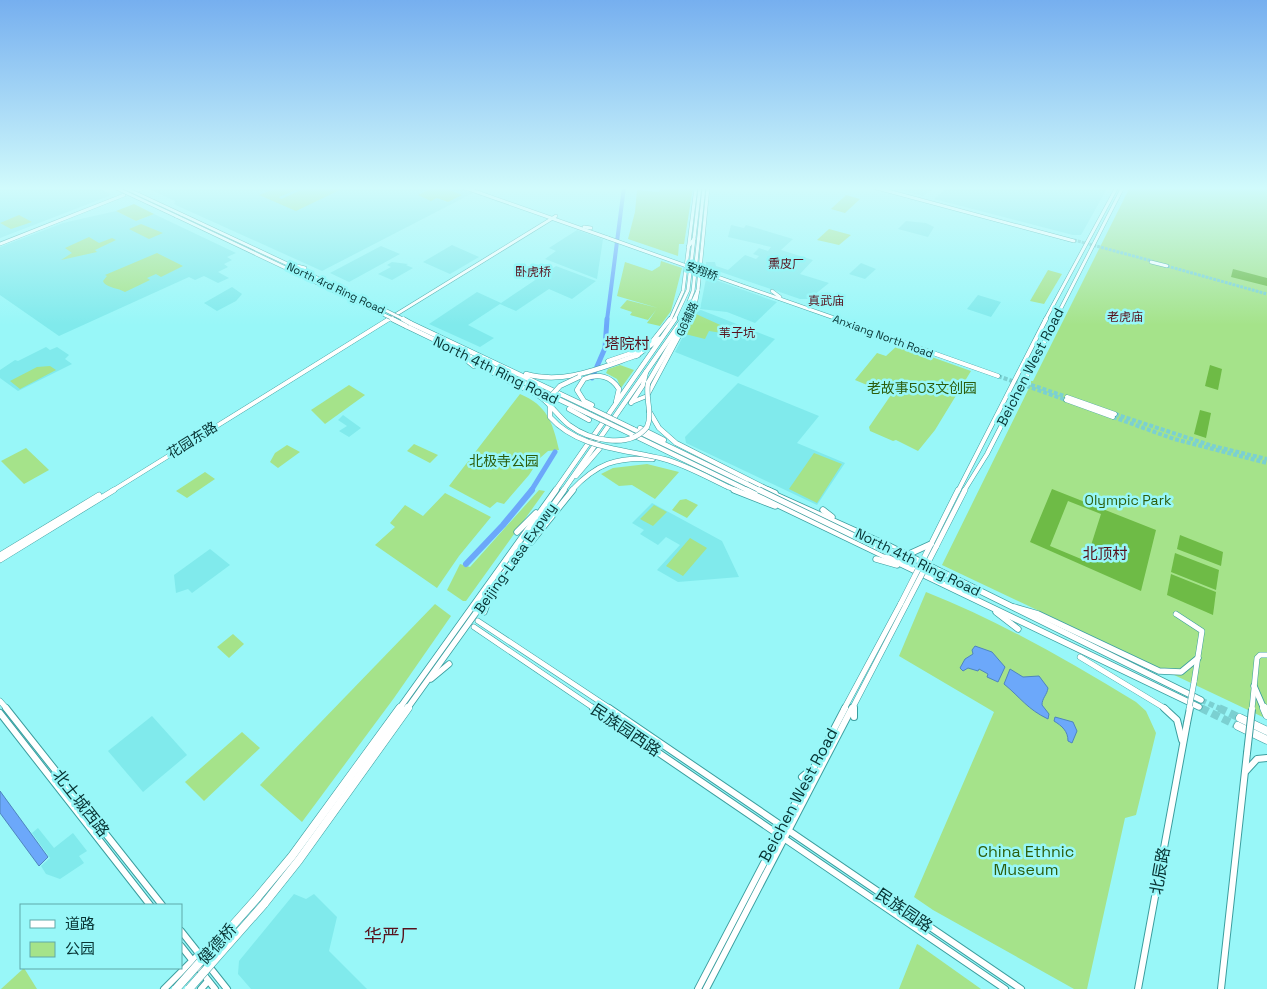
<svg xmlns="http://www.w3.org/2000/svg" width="1267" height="989" font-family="'Space Grotesk','Noto Sans SC',sans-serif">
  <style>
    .built { fill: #80eaec }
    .green { fill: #a5e38a }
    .forest { fill: #6ebb46; fill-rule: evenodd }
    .water { fill: #6ca8fa; stroke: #4e85be }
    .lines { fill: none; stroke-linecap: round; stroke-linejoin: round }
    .river-far2 { stroke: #6ca8fa; stroke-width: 4 }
    .river-far1 { stroke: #6ca8fa; stroke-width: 5 }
    .river { stroke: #6ca8fa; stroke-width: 6 }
    .major-tunnel-far1 { stroke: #7bd0d1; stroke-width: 3; stroke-dasharray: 3 1; stroke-linecap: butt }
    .major-tunnel { stroke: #7bd0d1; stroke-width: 4; stroke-dasharray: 4 2; stroke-linecap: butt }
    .highway-tunnel-far1 { stroke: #7bd0d1; stroke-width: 5.5; stroke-dasharray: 5.5 3; stroke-linecap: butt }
    .highway-tunnel { stroke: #7bd0d1; stroke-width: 8; stroke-dasharray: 8 4; stroke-linecap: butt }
    .major-far3-casing { stroke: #3b9e9f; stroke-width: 4 }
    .major-far2-casing { stroke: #3b9e9f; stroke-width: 5 }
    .major-far1-casing { stroke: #3b9e9f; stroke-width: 6 }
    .major-casing { stroke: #3b9e9f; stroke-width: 8 }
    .highway-far3-casing { stroke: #3b9e9f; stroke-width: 4 }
    .highway-far2-casing { stroke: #3b9e9f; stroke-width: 5.5 }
    .highway-far1-casing { stroke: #3b9e9f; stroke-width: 7 }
    .highway-casing { stroke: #3b9e9f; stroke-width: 9 }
    .major-far3 { stroke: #fff; stroke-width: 3 }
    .major-far2 { stroke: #fff; stroke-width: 4 }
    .major-far1 { stroke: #fff; stroke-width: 5 }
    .major { stroke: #fff; stroke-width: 6 }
    .highway-far3 { stroke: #fff; stroke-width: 3 }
    .highway-far2 { stroke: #fff; stroke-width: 4.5 }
    .highway-far1 { stroke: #fff; stroke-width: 5.5 }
    .highway { stroke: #fff; stroke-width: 8 }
    .major-bridge-far2-casing { stroke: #3b9e9f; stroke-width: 4; stroke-linecap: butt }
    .major-bridge-far1-casing { stroke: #3b9e9f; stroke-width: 6; stroke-linecap: butt }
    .major-bridge-casing { stroke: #3b9e9f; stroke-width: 8; stroke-linecap: butt }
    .highway-bridge-far3-casing { stroke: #3b9e9f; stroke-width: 4; stroke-linecap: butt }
    .highway-bridge-far2-casing { stroke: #3b9e9f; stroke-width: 5.5; stroke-linecap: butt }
    .highway-bridge-far1-casing { stroke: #3b9e9f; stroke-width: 7; stroke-linecap: butt }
    .highway-bridge-casing { stroke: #3b9e9f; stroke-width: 9; stroke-linecap: butt }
    .major-bridge-far2 { stroke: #fff; stroke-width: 3 }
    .major-bridge-far1 { stroke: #fff; stroke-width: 5 }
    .major-bridge { stroke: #fff; stroke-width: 6 }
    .highway-bridge-far3 { stroke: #fff; stroke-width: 3 }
    .highway-bridge-far2 { stroke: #fff; stroke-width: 4.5 }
    .highway-bridge-far1 { stroke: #fff; stroke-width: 5.5 }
    .highway-bridge { stroke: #fff; stroke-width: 8 }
    .labels { text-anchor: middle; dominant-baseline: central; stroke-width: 5; stroke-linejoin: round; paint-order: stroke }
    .far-street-label { font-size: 11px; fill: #073333; stroke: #98f7f8 }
    .far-neighbourhood-label { font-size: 12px; fill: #58121d; stroke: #98f7f8 }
    .street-label { font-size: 14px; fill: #073333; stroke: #98f7f8 }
    .park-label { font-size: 14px; fill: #2c5d0c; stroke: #98f7f8 }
    .neighbourhood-label { font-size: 15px; fill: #58121d; stroke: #98f7f8 }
    .near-street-label { font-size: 16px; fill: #073333; stroke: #98f7f8 }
    .near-park-label { font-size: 16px; fill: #2c5d0c; stroke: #98f7f8 }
    .near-neighbourhood-label { font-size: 18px; fill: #58121d; stroke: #98f7f8 }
  </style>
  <rect width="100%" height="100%" fill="#98f7f8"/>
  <!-- built -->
  <g class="built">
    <polygon points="0,187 96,187 110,194 109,196 0,238"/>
    <polygon points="155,187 456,187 473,193 322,271 180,207 174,204 175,201 151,190"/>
    <polygon points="888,187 937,187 923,196"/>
    <polygon points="948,187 1108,187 1081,235 1073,235 934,199"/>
    <polygon points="116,211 136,221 154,214 236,253 227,257 232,260 224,264 228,267 218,272 229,278 218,283 204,276 195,280 189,277 59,336 0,295 0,247 63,223"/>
    <polygon points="906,221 926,223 934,227 928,237 898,229"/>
    <polygon points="731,225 744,228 746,225 793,239 781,250 813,260 800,274 829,283 809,299 800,299 706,267 706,262 715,262 716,266 728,270 745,255 756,259 759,256 753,254 759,248 768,251 771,247 728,237"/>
    <polygon points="577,230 603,239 597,279 545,259 556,251 549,248"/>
    <polygon points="452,245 479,257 450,274 423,262"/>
    <polygon points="381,246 400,254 349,282 330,273"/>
    <polygon points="392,262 408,264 406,265 413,268 392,280 378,274 391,267 387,265"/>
    <polygon points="861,263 876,269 865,279 849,274"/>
    <polygon points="556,266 596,281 572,299 549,289 516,311 500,304 468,325 494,338 480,347 429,324 477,292 501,303"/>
    <polygon points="710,278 777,302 755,323 727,312 700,309 706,279"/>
    <polygon points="232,287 242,294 236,301 217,311 204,303"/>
    <polygon points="978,295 1001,302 991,317 967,309"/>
    <polygon points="701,310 775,339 738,377 675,352 696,311"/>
    <polygon points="46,347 50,350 57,347 69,355 65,359 72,364 18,391 0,378 0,370 15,360 18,361"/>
    <polygon points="738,383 819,416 797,443 845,463 817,505 686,443 685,437"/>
    <polygon points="343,415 361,428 349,437 339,431 347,426 338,420"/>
    <polygon points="652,503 722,541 739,577 678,582 657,570 680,545 666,537 658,545 640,534 644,530 632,523"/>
    <polygon points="210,549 230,565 192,593 188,589 176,593 174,575"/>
    <polygon points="152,716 187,755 143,792 108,751"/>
    <polygon points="38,828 54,848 73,833 87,851 79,856 84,863 60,879 46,874 41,866 50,858 32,833"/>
    <polygon points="294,894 306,899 314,894 337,917 329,951 367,989 251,989 238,974 239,961"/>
  </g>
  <!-- green -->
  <g class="green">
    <polygon points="279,187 303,187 279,197 281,199 308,187 346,187 296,211 259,195"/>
    <polygon points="434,187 441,187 462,195 448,202 437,198 431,201 418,195"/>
    <polygon points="661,187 693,187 684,244 679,244 678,256 628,239 635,212 637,190 659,192"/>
    <polygon points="1130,187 1267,187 1267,719 942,565 1031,384 1031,381 1033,381"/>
    <polygon points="846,195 860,199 845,213 831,209"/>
    <polygon points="134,204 154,214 136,221 116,211"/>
    <polygon points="19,215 32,222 11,229 0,223"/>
    <polygon points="141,224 163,233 149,239 129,229"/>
    <polygon points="829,229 851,235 839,245 817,240"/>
    <polygon points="89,237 99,243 112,238 116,240 95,250 97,252 61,260 72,253 65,248"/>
    <path d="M 157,253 L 183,266 L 161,277 L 156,274 L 147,278 L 150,280 L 125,292 C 118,288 109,288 104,283 L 103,281 L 107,276 L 105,275 Z"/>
    <polygon points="661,261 682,268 671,311 660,326 647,323 656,310 648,320 630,315 632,312 620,308 627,300 658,308 617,296 625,262 652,271 660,266"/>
    <polygon points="1048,270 1062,274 1044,304 1030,301"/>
    <polygon points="696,314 727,328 722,333 709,331 705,339 685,334"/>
    <polygon points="898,345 971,371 935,430 918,451 896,440 893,441 870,431 869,427 891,395 855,380 877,353 886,356"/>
    <polygon points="620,365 634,370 621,388 617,379 606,373 608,369"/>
    <polygon points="50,366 56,370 20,389 10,381 37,367"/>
    <polygon points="349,385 365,395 325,424 311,410"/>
    <path d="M 520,394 C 547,405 553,423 559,450 L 548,451 L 540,458 L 529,475 L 504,504 L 497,502 L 490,508 L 449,486 Z"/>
    <polygon points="414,444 438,455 430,463 407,451"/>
    <polygon points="287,445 300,452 278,468 270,462 275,453"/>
    <polygon points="26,448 49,470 24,484 1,461"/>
    <polygon points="814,453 842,464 817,503 789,489"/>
    <polygon points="647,464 679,472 655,499 632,485 619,486 601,474 613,468"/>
    <polygon points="205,472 215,479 187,498 176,491"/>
    <polygon points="539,490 545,491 466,601 463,601 447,590 460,564 470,567"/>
    <polygon points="445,493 491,517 459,556 437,588 375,545 395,527 390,523 405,505 423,516"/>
    <polygon points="686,499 698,505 687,518 672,510 680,500"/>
    <polygon points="654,505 667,512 653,526 640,519"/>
    <polygon points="690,538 707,548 683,576 666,566"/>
    <path d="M 926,592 C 1000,621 1068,661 1136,702 L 1146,711 L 1156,733 L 1136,815 L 1125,818 L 1087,989 L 1074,989 L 933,910 L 914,897 L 994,712 L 899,656 Z"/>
    <polygon points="435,604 451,616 394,698 302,822 260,785"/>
    <polygon points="233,634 244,644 229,658 217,647"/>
    <polygon points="242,732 260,748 204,801 185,782"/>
    <polygon points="917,944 919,945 981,989 899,989"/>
    <polygon points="24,968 37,989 1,989"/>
  </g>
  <!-- forest -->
  <g class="forest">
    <polygon points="1233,269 1267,278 1267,286 1231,277"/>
    <polygon points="1210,365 1222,369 1218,390 1205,386"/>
    <polygon points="1200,410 1211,413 1206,438 1194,434"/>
    <path d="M 1052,489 L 1156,530 L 1141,591 L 1030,542 ZM 1068,501 L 1101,514 L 1086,561 L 1050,546 Z"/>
    <polygon points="1180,535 1223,552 1221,566 1177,549"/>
    <polygon points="1175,553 1219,570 1216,590 1171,572"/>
    <polygon points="1171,574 1216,592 1213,615 1167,595"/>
  </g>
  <!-- water -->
  <g class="water">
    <polygon points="975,646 992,652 1005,667 998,682 987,677 988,674 979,669 978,671 968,668 963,671 960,668 965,659 973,654 972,650"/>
    <path d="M 1010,669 L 1023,677 L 1039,676 L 1048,688 C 1047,695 1042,698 1042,705 L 1049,714 L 1048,719 C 1027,709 1021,698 1004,684 Z"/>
    <path d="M 1055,717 L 1073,722 L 1077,731 L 1072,743 L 1068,741 C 1068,731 1062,726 1054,721 Z"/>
    <polygon points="0,791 48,857 39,866 0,813"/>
  </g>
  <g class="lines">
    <!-- river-far2 -->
    <polyline class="river-far2" points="607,320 624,187"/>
    <!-- river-far1 -->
    <g class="river-far1">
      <polyline points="592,378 605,348 607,319"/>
      <polyline points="531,491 555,452"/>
    </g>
    <!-- river -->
    <polyline class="river" points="466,564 503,525 532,490"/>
    <!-- major-tunnel-far1 -->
    <g class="major-tunnel-far1">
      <polyline points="1074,240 1152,261"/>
      <polyline points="1167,266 1267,294"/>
    </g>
    <!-- major-tunnel -->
    <g class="major-tunnel">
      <polyline points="998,376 1066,400"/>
      <polyline points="1014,379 1067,397"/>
      <polyline points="1115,414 1213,446 1267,459"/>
      <polyline points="1113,417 1174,439 1267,463"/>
    </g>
    <!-- highway-tunnel-far1 -->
    <g class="highway-tunnel-far1">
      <polyline points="1201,700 1221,709"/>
      <polyline points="1199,707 1204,709"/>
    </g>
    <!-- highway-tunnel -->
    <g class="highway-tunnel">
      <polyline points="1201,708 1238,726"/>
      <polyline points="1219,708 1240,718"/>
    </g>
    <defs>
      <g id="major-far3">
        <polyline points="463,187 608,238"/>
        <polyline points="873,187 1074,241"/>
        <polyline points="131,193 146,187"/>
        <polyline points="584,227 591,228"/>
        <polyline points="1151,262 1167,266"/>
        <polyline points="740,285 840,320"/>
        <polyline points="772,291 780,297"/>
        <polyline points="387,320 556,216"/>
        <polyline points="670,320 683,291 696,187"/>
        <polyline points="687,320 695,306 698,290 708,187"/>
        <polyline points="1045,320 1117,187"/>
        <polyline points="1055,320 1123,187"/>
      </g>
      <g id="major-far2">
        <polyline points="837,319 998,376"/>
        <polyline points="651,343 670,319"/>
        <polyline points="608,361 643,349"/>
        <polyline points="1067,397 1115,414"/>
        <polyline points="1066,400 1113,417"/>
        <polyline points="632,402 647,396 688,319"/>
        <polyline points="112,491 389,319"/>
        <polyline points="958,491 1046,319"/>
        <polyline points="964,491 987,454 1056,319"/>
      </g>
      <g id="major-far1">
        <polyline points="931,544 958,490"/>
        <polyline points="936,547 965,490"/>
        <polyline points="0,555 99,495"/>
        <polyline points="0,560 114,490"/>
        <polyline points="1176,614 1202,631 1194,682"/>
        <polyline points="478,621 611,709"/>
        <polyline points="474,627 595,709"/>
        <polyline points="1080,657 1166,709"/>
        <polyline points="0,701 7,709"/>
        <polyline points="854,707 854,709"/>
        <polyline points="844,709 901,603"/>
        <polyline points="852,709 906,605"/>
        <polyline points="1252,709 1257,658 1260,655 1267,655"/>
      </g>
      <g id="major">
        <polyline points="6,708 162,905"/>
        <polyline points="593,708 1005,989"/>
        <polyline points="609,708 1021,989"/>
        <polyline points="854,708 854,717"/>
        <polyline points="1164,708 1177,720 1182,740"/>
        <polyline points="0,713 150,905"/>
        <polyline points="1246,771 1257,759 1267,758"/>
        <polyline points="802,777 809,771"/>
        <polyline points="181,931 227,989"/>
        <polyline points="181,946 215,989"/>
        <polyline points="164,989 199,954"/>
        <polyline points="201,989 208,981"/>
        <polyline points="698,989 845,708"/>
        <polyline points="706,989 852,708"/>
        <polyline points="1138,989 1187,723"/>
        <polyline points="1221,989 1247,753"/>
      </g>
      <g id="highway-far3">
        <polyline points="181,214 377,306"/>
        <polyline points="176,216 372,309"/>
        <polyline points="0,244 124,195"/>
        <polyline points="688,247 694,239"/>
        <polyline points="293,265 305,268"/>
        <polyline points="693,301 698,290"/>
        <polyline points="674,320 688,290 700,187"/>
        <polyline points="682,320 693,291 704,187"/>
      </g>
      <g id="highway-far2">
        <polyline points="410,323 592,409"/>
        <polyline points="406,326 587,413"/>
        <polyline points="460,355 474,366"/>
        <polyline points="636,356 659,339"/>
        <polyline points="490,371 511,382"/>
        <path d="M 526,374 C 565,385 602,367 638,355"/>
        <polyline points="648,383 679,330"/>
        <polyline points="631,403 643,385 646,372"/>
        <path d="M 592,405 L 584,401 L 577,390 L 584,379 C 598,373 611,376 619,389 L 616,402"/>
        <polyline points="569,409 589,420"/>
        <polyline points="649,411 659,428 676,443 771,491"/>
        <polyline points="640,428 664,440"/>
        <polyline points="633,429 751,486"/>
        <polyline points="633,435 749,491"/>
        <polyline points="576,476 600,448"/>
        <polyline points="728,487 738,491"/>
        <polyline points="555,491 675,319"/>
        <polyline points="563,491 683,319"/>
        <path d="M 571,491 C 597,463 616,457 653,459"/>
      </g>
      <g id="highway-far1">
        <polyline points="734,490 775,506"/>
        <polyline points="747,490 1199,707"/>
        <polyline points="768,490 775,493"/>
        <polyline points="771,493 889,546 1201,700"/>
        <polyline points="823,510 832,517"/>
        <polyline points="517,532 536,513"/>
        <polyline points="531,542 573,490"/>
        <polyline points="876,559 897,565"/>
        <polyline points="1014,607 1038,614 1159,671 1181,672 1198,658"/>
        <polyline points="484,612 488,601"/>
        <polyline points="996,612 1018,629"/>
        <polyline points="431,679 449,664"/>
        <polyline points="1254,686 1264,709"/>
        <polyline points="399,709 556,490"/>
        <polyline points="407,709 564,490"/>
      </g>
      <g id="highway">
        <polyline points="1264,708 1267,715"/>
        <polyline points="1240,718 1267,731"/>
        <polyline points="1238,726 1267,740"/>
        <polyline points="257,898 292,856 400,708"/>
        <polyline points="264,904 299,860 408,708"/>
      </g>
    </defs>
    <!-- major-far3 casing -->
    <use href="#major-far3" class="major-far3-casing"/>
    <!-- major-far2 casing -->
    <use href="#major-far2" class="major-far2-casing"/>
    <!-- major-far1 casing -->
    <use href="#major-far1" class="major-far1-casing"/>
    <!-- major casing -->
    <use href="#major" class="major-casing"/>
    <!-- highway-far3 casing -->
    <use href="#highway-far3" class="highway-far3-casing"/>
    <!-- highway-far2 casing -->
    <use href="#highway-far2" class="highway-far2-casing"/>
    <!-- highway-far1 casing -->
    <use href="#highway-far1" class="highway-far1-casing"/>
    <!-- highway casing -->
    <use href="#highway" class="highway-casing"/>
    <!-- major-far3 -->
    <use href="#major-far3" class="major-far3"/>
    <!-- major-far2 -->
    <use href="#major-far2" class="major-far2"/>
    <!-- major-far1 -->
    <use href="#major-far1" class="major-far1"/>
    <!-- major -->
    <use href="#major" class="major"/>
    <!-- highway-far3 -->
    <use href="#highway-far3" class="highway-far3"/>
    <!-- highway-far2 -->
    <use href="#highway-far2" class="highway-far2"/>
    <!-- highway-far1 -->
    <use href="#highway-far1" class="highway-far1"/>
    <!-- highway -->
    <use href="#highway" class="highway"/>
    <defs>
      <polyline id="major-bridge-far2" points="608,238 740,285"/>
      <g id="major-bridge-far1">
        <polyline points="901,603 931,544"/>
        <polyline points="906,605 936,547"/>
        <polyline points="1189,709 1194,682"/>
      </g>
      <g id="major-bridge">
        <polyline points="1187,723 1190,708"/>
        <polyline points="1247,753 1252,709"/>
      </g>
      <g id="highway-bridge-far3">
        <polyline points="114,187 176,216"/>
        <polyline points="123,187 181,214"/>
        <polyline points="377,306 405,320"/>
        <polyline points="372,309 395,320"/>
      </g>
      <g id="highway-bridge-far2">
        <polyline points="392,319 406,326"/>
        <polyline points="403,319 410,323"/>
        <path d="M 579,377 L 560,386 L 550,397 L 550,417 C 578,449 625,449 664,459 C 686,465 707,477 728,487"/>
        <path d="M 511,382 C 521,387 533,391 542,398 C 552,406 559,417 569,425 C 589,440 629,450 647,427 C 653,413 645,398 648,383"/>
        <polyline points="592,409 633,429"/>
        <polyline points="587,413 631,434"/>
        <polyline points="747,484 761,491"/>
      </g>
      <polyline id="highway-bridge-far1" points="759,490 885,551 909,554 931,544"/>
      <g id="highway-bridge">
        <polyline points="176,989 257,898"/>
        <polyline points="189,989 264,904"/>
      </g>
    </defs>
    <!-- major-bridge-far2 casing -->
    <use href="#major-bridge-far2" class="major-bridge-far2-casing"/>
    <!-- major-bridge-far1 casing -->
    <use href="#major-bridge-far1" class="major-bridge-far1-casing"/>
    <!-- major-bridge casing -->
    <use href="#major-bridge" class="major-bridge-casing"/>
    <!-- highway-bridge-far3 casing -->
    <use href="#highway-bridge-far3" class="highway-bridge-far3-casing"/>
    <!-- highway-bridge-far2 casing -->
    <use href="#highway-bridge-far2" class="highway-bridge-far2-casing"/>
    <!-- highway-bridge-far1 casing -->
    <use href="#highway-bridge-far1" class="highway-bridge-far1-casing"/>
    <!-- highway-bridge casing -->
    <use href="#highway-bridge" class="highway-bridge-casing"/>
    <!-- major-bridge-far2 -->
    <use href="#major-bridge-far2" class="major-bridge-far2"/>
    <!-- major-bridge-far1 -->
    <use href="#major-bridge-far1" class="major-bridge-far1"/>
    <!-- major-bridge -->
    <use href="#major-bridge" class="major-bridge"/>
    <!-- highway-bridge-far3 -->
    <use href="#highway-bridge-far3" class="highway-bridge-far3"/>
    <!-- highway-bridge-far2 -->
    <use href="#highway-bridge-far2" class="highway-bridge-far2"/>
    <!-- highway-bridge-far1 -->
    <use href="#highway-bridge-far1" class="highway-bridge-far1"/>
    <!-- highway-bridge -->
    <use href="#highway-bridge" class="highway-bridge"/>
  </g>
  <!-- sky -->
  <linearGradient id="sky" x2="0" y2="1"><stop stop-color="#76afef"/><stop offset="0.58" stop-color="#d1fbfc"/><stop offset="1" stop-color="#d1fbfc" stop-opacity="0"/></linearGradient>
  <rect width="1267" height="325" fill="url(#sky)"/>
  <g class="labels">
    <!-- far-street labels -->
    <g class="far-street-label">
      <text transform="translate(702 271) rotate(20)">安翔桥</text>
      <text transform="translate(336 288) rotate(25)">North 4rd Ring Road</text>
      <text transform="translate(687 319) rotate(-65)">G6辅路</text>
      <text transform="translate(883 336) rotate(20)">Anxiang North Road</text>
    </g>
    <!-- far-neighbourhood labels -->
    <g class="far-neighbourhood-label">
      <text x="786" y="264">熏皮厂</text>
      <text x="533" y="272">卧虎桥</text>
      <text x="826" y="301">真武庙</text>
      <text x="1125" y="317">老虎庙</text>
      <text x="737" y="333">苇子坑</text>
    </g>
    <!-- street labels -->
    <g class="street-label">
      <text transform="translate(1030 367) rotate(-63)">Beichen West Road</text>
      <text transform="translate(496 370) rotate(26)">North 4th Ring Road</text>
      <text transform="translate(192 440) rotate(-32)">花园东路</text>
      <text transform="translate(515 558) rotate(-55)">Beijing-Lasa Expwy</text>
      <text transform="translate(918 562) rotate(26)">North 4th Ring Road</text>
    </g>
    <!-- park labels -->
    <g class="park-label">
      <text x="922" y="388">老故事503文创园</text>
      <text x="504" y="461">北极寺公园</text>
      <text x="1128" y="500">Olympic Park</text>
    </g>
    <!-- neighbourhood labels -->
    <g class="neighbourhood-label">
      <text x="627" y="343">塔院村</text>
      <text x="1105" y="553">北顶村</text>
    </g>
    <!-- near-street labels -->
    <g class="near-street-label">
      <text transform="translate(626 730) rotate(34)">民族园西路</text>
      <text transform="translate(798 795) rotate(-62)">Beichen West Road</text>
      <text transform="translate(81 803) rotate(52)">北土城西路</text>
      <text transform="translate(1160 871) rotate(-80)">北辰路</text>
      <text transform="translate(904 910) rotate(34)">民族园路</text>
      <text transform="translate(217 944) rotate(-48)">健德桥</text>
    </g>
    <!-- near-park labels -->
    <g class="near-park-label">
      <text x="1026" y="851">China Ethnic<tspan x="1026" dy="18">Museum</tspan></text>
    </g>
    <!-- near-neighbourhood labels -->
    <g class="near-neighbourhood-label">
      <text x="391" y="935">华严厂</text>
    </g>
  </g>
  <!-- legend -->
  <rect x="20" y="904" width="162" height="65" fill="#98f7f8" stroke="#5ea9a9"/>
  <rect x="30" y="920" width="25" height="8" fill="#ffffff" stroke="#5ea9a9"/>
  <text x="65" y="929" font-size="15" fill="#073333">道路</text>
  <rect x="30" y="942" width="25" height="15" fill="#a5e38a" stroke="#5ea9a9"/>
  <text x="65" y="954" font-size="15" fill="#073333">公园</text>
</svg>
